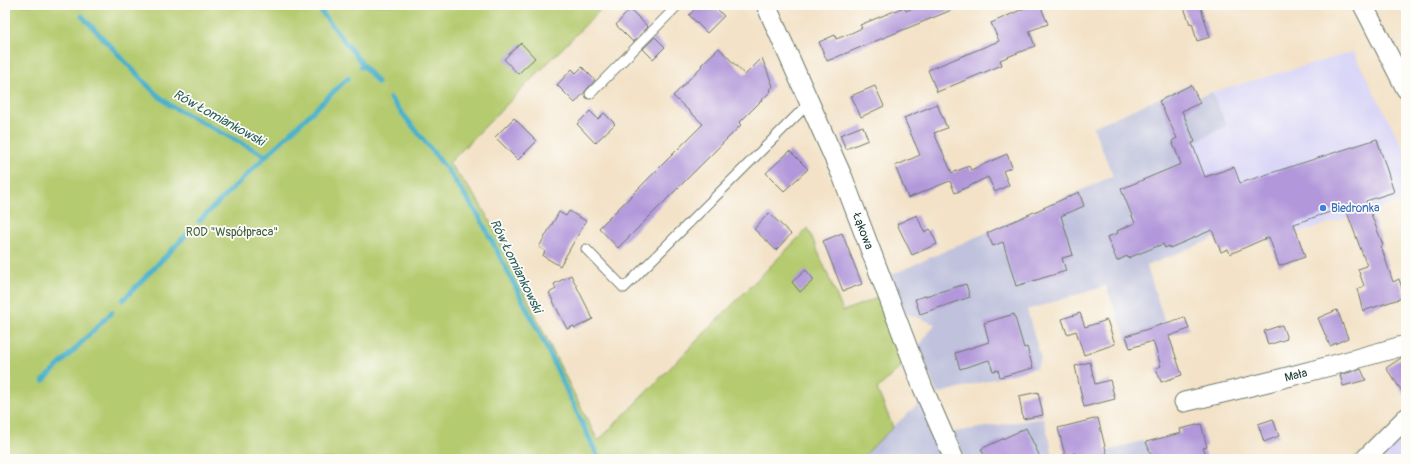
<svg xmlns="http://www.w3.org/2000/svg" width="1411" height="464" font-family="Pangolin,sans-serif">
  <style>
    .built { fill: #d9d6f7 }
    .industrial { fill: #c0c2dd }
    .green { fill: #b5cb70; stroke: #6a8452 }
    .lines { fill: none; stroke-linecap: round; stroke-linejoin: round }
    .stream { stroke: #4bb2ca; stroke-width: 5 }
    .building { fill: #b298da }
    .lane-casing { stroke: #697767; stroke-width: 11 }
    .street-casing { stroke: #697767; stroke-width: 21 }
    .lane { stroke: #fff; stroke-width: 9 }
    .street { stroke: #fff; stroke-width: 19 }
    .shop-dot { fill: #3f7fe0; stroke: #fdfcf7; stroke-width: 1.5 }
    .labels { text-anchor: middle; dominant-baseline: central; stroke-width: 3.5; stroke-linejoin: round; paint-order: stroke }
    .shop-label { font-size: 12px; fill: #366cbe; stroke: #fdfcf7; text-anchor: start }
    .street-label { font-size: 12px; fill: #1f3d34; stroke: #fdfcf7 }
    .park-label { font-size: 12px; fill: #446043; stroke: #fdfcf7 }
    .water-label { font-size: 13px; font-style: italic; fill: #2c6061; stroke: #fdfcf7 }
  </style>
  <rect width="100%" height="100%" fill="#fdfcf7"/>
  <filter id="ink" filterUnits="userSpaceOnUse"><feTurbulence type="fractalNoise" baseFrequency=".025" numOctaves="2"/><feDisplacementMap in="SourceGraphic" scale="8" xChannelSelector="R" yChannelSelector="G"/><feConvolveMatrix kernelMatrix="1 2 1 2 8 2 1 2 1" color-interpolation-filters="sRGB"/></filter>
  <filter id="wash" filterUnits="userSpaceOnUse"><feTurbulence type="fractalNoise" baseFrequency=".012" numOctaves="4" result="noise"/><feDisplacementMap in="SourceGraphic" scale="16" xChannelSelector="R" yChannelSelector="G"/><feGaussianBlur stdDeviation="0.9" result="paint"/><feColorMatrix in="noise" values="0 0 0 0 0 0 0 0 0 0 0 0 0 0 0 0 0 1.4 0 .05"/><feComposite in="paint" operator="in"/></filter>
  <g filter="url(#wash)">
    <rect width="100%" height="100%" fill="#f3e2c7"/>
    <!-- built -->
    <g class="built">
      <polygon points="1353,52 1406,153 1406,200 1297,233 1225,225 1192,143 1227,126 1212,92"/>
      <polygon points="1406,433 1406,459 1380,459"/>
    </g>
    <!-- industrial -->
    <g class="industrial">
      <polygon points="1191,84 1199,97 1212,92 1227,126 1192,143 1225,225 1229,232 1147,266 1169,336 1130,348 1106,286 1027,310 1041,359 1036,368 937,394 919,346 935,324 905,313 891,275 1113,176 1093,127"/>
      <polygon points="921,402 949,459 861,459 893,427"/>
      <polygon points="1044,418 1054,459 965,459 953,432"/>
      <polygon points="1145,440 1153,459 1081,459"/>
    </g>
    <!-- green -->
    <polygon class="green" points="5,5 605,5 449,163 477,199 493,227 559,364 598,441 808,228 843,311 880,297 905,363 877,389 893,427 861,459 5,459"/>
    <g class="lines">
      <!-- stream -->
      <g class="stream">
        <polyline points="316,5 363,65"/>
        <polyline points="82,16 154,92 171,106 266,156 348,78"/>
        <polyline points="361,67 363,65 378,83"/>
        <polyline points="390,98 446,168 479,216 541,336 599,459"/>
        <polyline points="199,221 266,156"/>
        <polyline points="123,300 191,230"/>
        <polyline points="43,381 112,312"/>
      </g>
    </g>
    <g id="blocks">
      <!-- building -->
      <g class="building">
        <polygon points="699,5 713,5 724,16 707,33 689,15"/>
        <polygon points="920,5 964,5 827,61 819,42 835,35 836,39 849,34 862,28 860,25 904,7 906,11"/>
        <polygon points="1032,5 1040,5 1048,24 1029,31 1035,46 1000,60 1002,65 937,92 928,70 999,41 991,23"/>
        <polygon points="1183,5 1200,5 1210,37 1197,41 1192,23 1190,24"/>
        <polygon points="630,9 648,27 633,42 616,25"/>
        <polygon points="655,37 665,47 653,59 643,49"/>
        <polygon points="521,43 535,58 518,74 504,59"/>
        <polygon points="719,48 745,75 762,58 773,86 770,90 771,91 739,123 741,125 618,248 599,228 703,124 673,96 702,66 701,65"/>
        <polygon points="582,67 595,80 575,103 557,85 572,69 576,73"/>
        <polygon points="1191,85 1200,103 1182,111 1195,142 1192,143 1205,177 1234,167 1240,183 1377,139 1394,192 1366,201 1383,245 1381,246 1393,282 1399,279 1405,297 1363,311 1357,289 1364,286 1358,269 1367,266 1345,207 1294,224 1305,257 1279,266 1269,237 1230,254 1228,249 1221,252 1212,230 1170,248 1169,246 1165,248 1163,244 1128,258 1127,256 1117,261 1107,237 1118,233 1117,231 1135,223 1121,189 1181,164 1172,141 1177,138 1159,101"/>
        <polygon points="875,86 884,106 861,117 851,96"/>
        <polygon points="937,104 947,128 934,133 952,173 969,166 971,170 1007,154 1012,167 1003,171 1009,185 995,192 988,177 955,193 950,181 908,198 895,166 920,155 904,118"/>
        <polygon points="590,111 598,119 604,113 615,124 595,143 577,124"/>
        <polygon points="514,118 537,141 518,160 495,137"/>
        <polygon points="863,126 868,140 846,149 840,135"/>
        <polygon points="790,151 808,169 784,191 766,173"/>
        <polygon points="1079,192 1084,206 1061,216 1073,255 1062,258 1066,271 1016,286 1003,242 993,246 987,233"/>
        <polygon points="569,211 586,221 560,266 543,256 545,251 539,247 559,212 566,216"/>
        <polygon points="769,213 791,234 776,250 754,229"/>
        <polygon points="917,215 924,232 930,229 937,244 912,255 897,224"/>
        <polygon points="842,233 862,284 843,291 823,241"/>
        <polygon points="806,270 814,280 800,292 792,282"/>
        <polygon points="571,275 593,319 575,328 574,326 567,329 549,293 556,289 554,284"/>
        <polygon points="966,284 970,297 920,314 915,299"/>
        <polygon points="1337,310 1348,338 1330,346 1318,318"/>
        <polygon points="1080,313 1085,327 1107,320 1115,344 1084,355 1076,331 1067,334 1062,319"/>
        <polygon points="1014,314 1024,348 1027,347 1033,368 1000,377 998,370 993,371 989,360 960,369 955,353 989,342 984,323"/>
        <polygon points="1185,317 1189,329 1169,336 1182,375 1161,382 1156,368 1161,366 1153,341 1130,348 1126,336"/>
        <polygon points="1282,325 1287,339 1268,345 1264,331"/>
        <polygon points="1406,356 1406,397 1386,368 1401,358"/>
        <polygon points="1090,362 1095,384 1110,380 1115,399 1084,407 1075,366"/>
        <polygon points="1361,369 1366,380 1343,386 1340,375"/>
        <polygon points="1038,392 1043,415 1023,419 1019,396"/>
        <polygon points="1098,418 1108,459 1077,459 1075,453 1065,455 1058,428"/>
        <polygon points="1273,419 1279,436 1264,442 1258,424"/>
        <polygon points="1201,424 1207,447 1203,448 1208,459 1153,459 1146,442 1181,433 1180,429"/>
        <polygon points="1026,428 1041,459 986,459 981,449"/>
      </g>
    </g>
  </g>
  <g filter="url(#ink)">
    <use href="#blocks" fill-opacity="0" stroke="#697767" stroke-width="1"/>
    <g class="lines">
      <defs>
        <g id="lane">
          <polyline points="590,94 678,5"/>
          <polyline points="586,249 624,288 809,103"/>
        </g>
        <g id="street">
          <path id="s1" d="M 766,5 L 843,178 L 923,388 L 954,459"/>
          <polyline points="1363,5 1406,89"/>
          <path id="s2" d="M 1184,402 C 1259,385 1333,366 1406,345"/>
          <polyline points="1365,459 1406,418"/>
        </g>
      </defs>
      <!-- lane casing -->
      <use href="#lane" class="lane-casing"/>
      <!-- street casing -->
      <use href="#street" class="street-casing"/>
      <!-- lane -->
      <use href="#lane" class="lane"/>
      <!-- street -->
      <use href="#street" class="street"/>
    </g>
  </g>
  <!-- markers -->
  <circle class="shop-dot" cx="1323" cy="208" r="4"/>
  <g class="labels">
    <!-- shop labels -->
    <g class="shop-label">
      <text x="1331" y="208">Biedronka</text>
    </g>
    <!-- street labels -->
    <g class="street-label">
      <text stroke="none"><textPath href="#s1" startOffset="246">Łąkowa</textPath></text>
      <text stroke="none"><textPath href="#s2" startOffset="115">Mała</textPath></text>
    </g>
    <!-- park labels -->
    <g class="park-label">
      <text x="232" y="232">ROD "Współpraca"</text>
    </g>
    <!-- water labels -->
    <g class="water-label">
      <text transform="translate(219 118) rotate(29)">Rów Łomiankowski</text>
      <text transform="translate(516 266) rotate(64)">Rów Łomiankowski</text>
    </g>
  </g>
  <!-- margin -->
  <rect width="1411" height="464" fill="none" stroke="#fdfcf7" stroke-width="20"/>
</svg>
